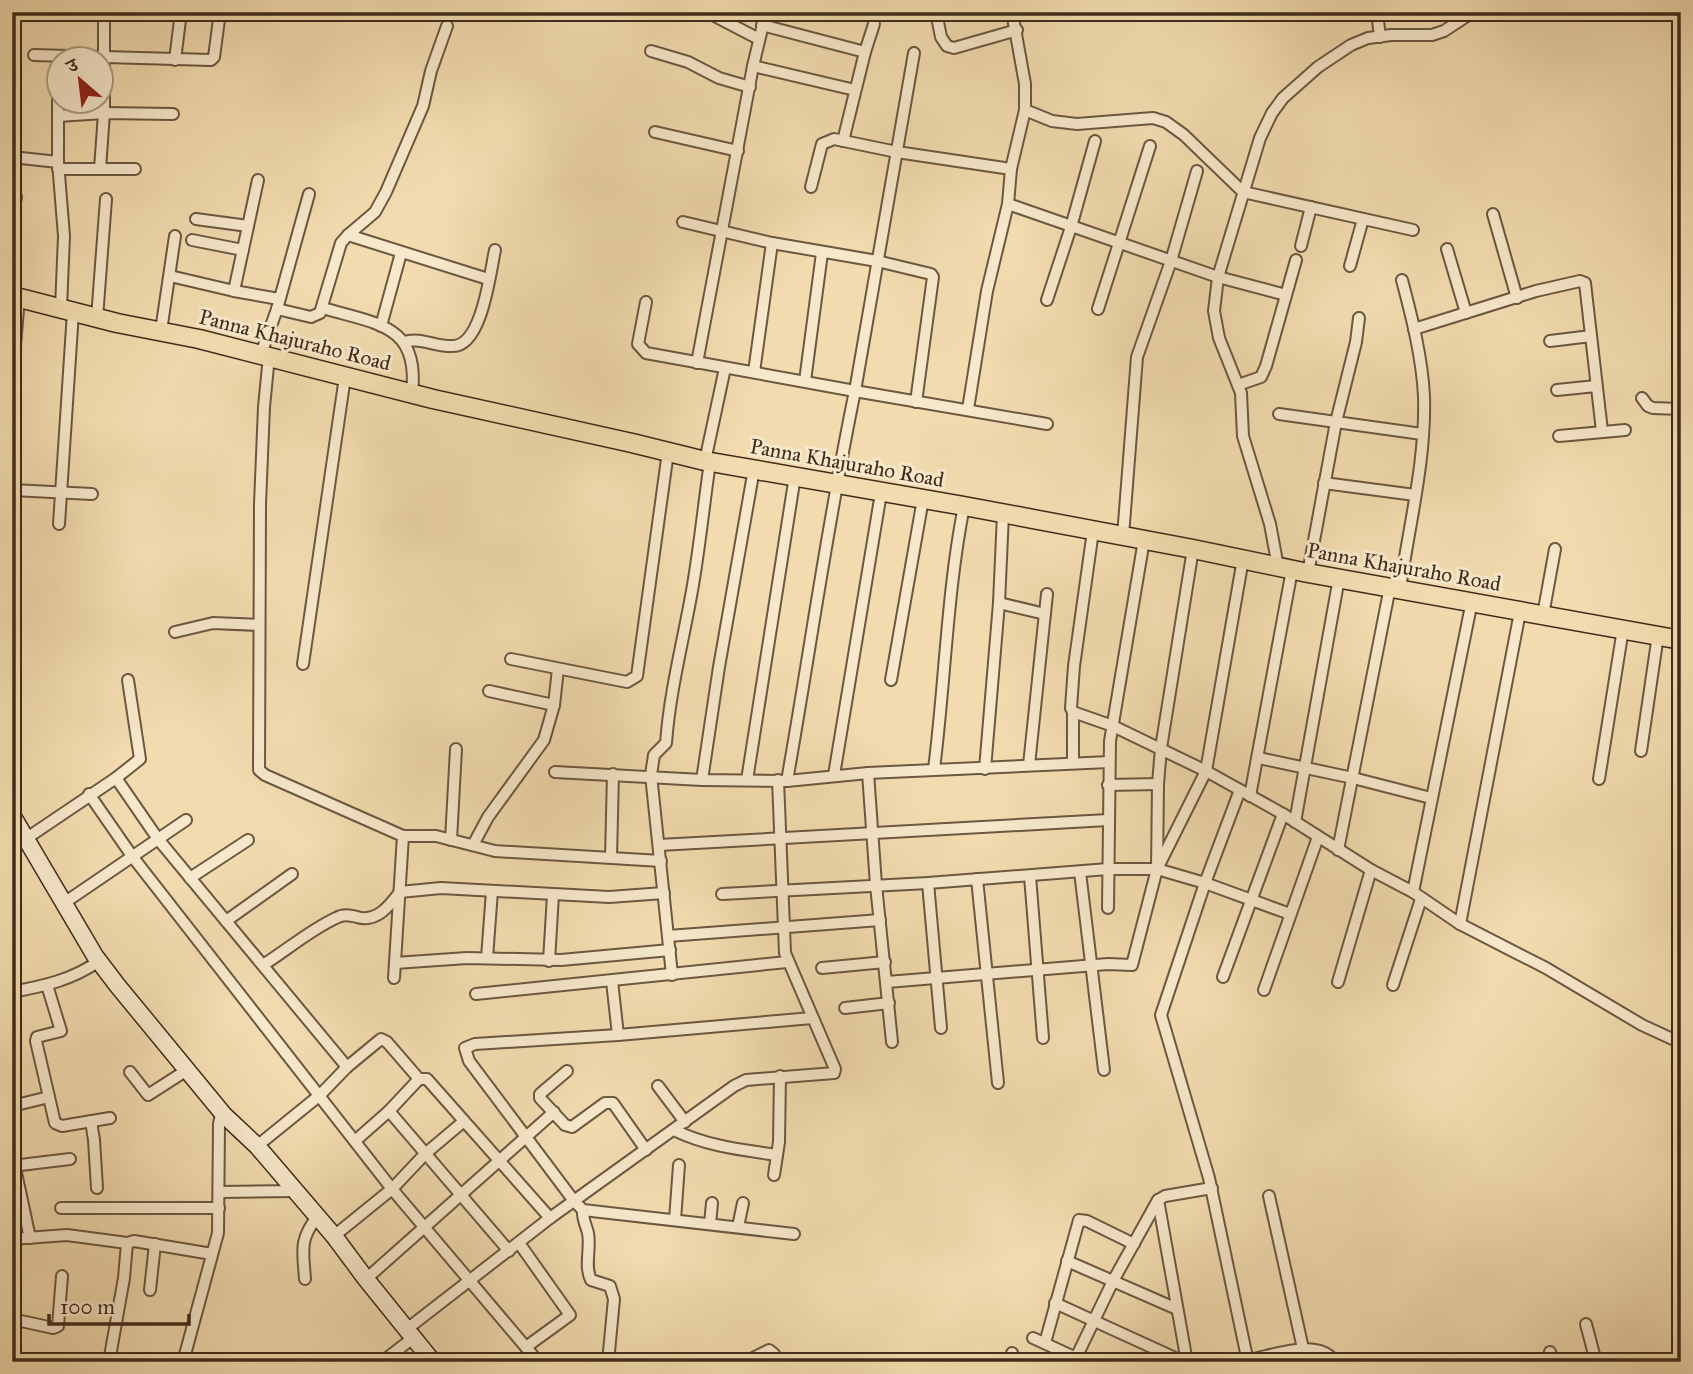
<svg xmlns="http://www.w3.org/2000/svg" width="1693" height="1374" font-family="'IM FELL Great Primer','Noto Serif Devanagari',serif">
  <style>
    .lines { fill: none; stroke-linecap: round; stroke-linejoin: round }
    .minor-casing { stroke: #6c5741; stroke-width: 14 }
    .secondary-casing { stroke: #3f2b1c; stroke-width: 19 }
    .primary-casing { stroke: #3f2b1c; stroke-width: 21 }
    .minor { stroke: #f7e8cb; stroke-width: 10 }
    .secondary { stroke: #f7e8cb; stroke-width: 16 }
    .primary { stroke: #f2dcaf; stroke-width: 18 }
    .labels { text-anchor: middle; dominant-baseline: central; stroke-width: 6; stroke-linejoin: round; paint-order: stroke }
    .street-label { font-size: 21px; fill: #3f2b1c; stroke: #f7e8cb }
  </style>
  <rect width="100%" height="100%" fill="#f2dcaf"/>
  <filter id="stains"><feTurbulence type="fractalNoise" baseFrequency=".00286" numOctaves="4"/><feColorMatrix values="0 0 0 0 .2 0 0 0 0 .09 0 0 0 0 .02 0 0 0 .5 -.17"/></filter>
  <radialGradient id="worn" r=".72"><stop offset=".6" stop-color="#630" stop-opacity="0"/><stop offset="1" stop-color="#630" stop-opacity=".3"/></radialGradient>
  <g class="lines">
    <defs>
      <g id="minor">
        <polyline points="707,12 759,39"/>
        <polyline points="845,12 850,14"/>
        <polyline points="936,12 941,37 947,46 954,48 1017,30"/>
        <polyline points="1377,12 1380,37"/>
        <polyline points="762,25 865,52"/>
        <polyline points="651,51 688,62 719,78 750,87"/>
        <polyline points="34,55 211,60 214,57 220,12"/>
        <polyline points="175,60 181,12"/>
        <polyline points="753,66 855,90"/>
        <polyline points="58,91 58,162 64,236 61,308"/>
        <polyline points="1025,110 1052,121 1077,124 1153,118 1166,122 1184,135 1243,192 1413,230"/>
        <polyline points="58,116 104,113 104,12"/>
        <polyline points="655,132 738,151"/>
        <polyline points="843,141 865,52 874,24"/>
        <polyline points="12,157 58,162"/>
        <polyline points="58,169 135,169"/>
        <polyline points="100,169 104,113 173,114"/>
        <polyline points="811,187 822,144 834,139 897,152 1011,169"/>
        <polyline points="12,194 16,197 12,218"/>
        <polyline points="1008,204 1218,277 1286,295"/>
        <polyline points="1493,214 1517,298"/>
        <polyline points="196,219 248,226"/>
        <polyline points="683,222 772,243 877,261 931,274 933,277 916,402"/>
        <polyline points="348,235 488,279"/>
        <polyline points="192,240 243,250"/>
        <polyline points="1301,246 1311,207"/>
        <polyline points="1447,249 1466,313"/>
        <polyline points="1350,266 1363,219"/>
        <polyline points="170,276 234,291 279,299"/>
        <polyline points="234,291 258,180"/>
        <polyline points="1047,300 1071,227 1095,141"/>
        <polyline points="646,302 638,344 646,353 855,391 914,53"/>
        <path d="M 323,308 C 376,324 420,324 412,393"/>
        <polyline points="277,309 311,317 320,313 341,243 348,235 375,212 386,192 423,106 431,71 447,26"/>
        <polyline points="1098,309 1150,146"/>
        <polyline points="97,318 106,199"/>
        <polyline points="1359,318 1356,342 1336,422 1422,434"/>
        <polyline points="381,326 401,253"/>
        <polyline points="1414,329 1536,291 1580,281 1585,283 1602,431"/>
        <polyline points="161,331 175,236"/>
        <polyline points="1550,341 1591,336"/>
        <path d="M 404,342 C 421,337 436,347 453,346 C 482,346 490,273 495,250"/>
        <polyline points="261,354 277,309 309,194"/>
        <polyline points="269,356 264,407 260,504 259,770 265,775 403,836 394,978"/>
        <polyline points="697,363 753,66 766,12"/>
        <polyline points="754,372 772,243"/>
        <polyline points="805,381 822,253"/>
        <polyline points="12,383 19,297"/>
        <polyline points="1238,385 1261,377 1266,366 1296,260"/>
        <polyline points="1557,390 1596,386"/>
        <polyline points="1642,398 1648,406 1653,408 1681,409"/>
        <polyline points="968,409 987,291 1008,204 1011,169 1025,110 1025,84 1012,12"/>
        <polyline points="1279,414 1336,422 1308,573"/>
        <polyline points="1559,436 1625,430"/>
        <polyline points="705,461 725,368"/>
        <polyline points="1324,483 1415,495"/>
        <polyline points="12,490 92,494"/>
        <polyline points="59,524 73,312"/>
        <polyline points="1093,531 1074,666 1071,708 1073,712 1113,726 1206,771 1283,814 1371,870 1413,892 1460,924 1546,968 1642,1025 1681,1043"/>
        <polyline points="1123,536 1137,357 1171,261 1197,171"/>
        <polyline points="1193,549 1161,748 1158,784 1157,869 1205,883 1290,914"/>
        <polyline points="1278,567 1270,524 1243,436 1241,393 1219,338 1214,311 1218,277 1260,138 1272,113 1283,98 1318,67 1351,45 1368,38 1391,35 1432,35 1444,31 1473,12"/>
        <path d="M 1400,589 C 1409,525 1426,461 1424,396 C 1422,357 1412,318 1402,280"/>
        <polyline points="999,603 1045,614"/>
        <polyline points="1543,615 1555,549"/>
        <polyline points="175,632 213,623 259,625"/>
        <polyline points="511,659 627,682 637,676 668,452"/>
        <polyline points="303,664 345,377"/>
        <polyline points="891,680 923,499"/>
        <polyline points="489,691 554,705"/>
        <polyline points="1641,751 1658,635"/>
        <polyline points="1259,758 1353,778 1431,798"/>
        <polyline points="1073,763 1073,712"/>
        <polyline points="1029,765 1047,594"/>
        <path d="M 934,769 C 945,683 947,591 964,506"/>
        <polyline points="985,769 999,603 1003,514"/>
        <polyline points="555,772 702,780 787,781 868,773 1109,762"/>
        <polyline points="868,773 876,885 892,1042"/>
        <polyline points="834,775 881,493"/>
        <polyline points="116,778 140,759 128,680"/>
        <polyline points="1599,779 1623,629"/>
        <polyline points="702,780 719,667 754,469"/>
        <polyline points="747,780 795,476"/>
        <path d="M 787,781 C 810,651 828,520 855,391 L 1047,424"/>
        <polyline points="1108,785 1158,784"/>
        <polyline points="1240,790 1205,883 1161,1015 1209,1178 1248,1362"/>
        <polyline points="89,794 132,856 392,1189 535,1358"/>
        <polyline points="1250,796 1292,570"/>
        <polyline points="1295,822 1339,578"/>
        <polyline points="403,836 436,836 495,851 661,861"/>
        <polyline points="27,838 116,778 158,839 347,1067"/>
        <polyline points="451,840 456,749"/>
        <polyline points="473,845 488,817 544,740 554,705 558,669"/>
        <polyline points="659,845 1108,820"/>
        <polyline points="1338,850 1390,587"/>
        <polyline points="611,857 613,774"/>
        <polyline points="1080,872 1104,1070"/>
        <polyline points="1030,876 1043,1038"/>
        <polyline points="190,878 248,840"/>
        <polyline points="977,879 998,1083"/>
        <polyline points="928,883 941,1028"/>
        <polyline points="1413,892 1472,601"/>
        <polyline points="722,894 928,883 1108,869 1157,869"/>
        <polyline points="64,903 186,820"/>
        <polyline points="1108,908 1110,741 1144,540"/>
        <polyline points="226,921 292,874"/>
        <polyline points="1460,924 1520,612"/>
        <polyline points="668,936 880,920"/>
        <polyline points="487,958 492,891"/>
        <polyline points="549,961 553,895"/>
        <polyline points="395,963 467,958 561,960 670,950"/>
        <path d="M 263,965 C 287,950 310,930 336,918 C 343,914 349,915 357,917 C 377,923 390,905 400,892 L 441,888 L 609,897 L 664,893"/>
        <polyline points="822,968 885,962"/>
        <path d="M 672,975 L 651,775 L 654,755 L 666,743 C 670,689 684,638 693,585 C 700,544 704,503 710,462"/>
        <polyline points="1223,977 1283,814"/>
        <polyline points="612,981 618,1035"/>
        <polyline points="887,982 1108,964 1132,965 1157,869 1206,771 1243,559"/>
        <polyline points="1338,982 1371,870"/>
        <polyline points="47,985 61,1031 37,1037 36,1041 55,1123 62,1126 110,1118"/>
        <polyline points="1393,985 1421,899"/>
        <polyline points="1264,990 1318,837"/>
        <path d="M 12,992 C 44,986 72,980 99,961"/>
        <polyline points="476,994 787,962"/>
        <polyline points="845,1008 889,1003"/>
        <polyline points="567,1071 540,1094 540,1098 565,1125 572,1127 605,1103 613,1103 646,1150"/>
        <polyline points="130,1072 148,1095 187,1070"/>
        <polyline points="658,1086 685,1122"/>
        <polyline points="12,1106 49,1097"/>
        <polyline points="389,1111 509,1251"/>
        <polyline points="91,1121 94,1140 97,1188"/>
        <path d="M 674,1130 C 706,1146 742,1150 777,1155"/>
        <polyline points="355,1141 389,1111 419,1079 427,1079 550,1218"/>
        <polyline points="257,1146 320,1095 347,1067 381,1039 387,1042 419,1079"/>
        <polyline points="12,1154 30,1238"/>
        <polyline points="12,1166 70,1159"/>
        <polyline points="774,1175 779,1142 780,1076"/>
        <polyline points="220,1192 296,1191"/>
        <polyline points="1269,1196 1306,1362"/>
        <polyline points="1158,1200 1187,1362"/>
        <polyline points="61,1208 219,1208"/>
        <path d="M 583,1210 C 582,1218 586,1225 588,1233 C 591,1248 584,1266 591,1280 L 610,1286 L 614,1299 L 608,1362"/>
        <polyline points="675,1220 679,1165"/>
        <polyline points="710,1224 712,1203"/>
        <polyline points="738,1227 743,1203"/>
        <polyline points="794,1234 583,1210 574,1201 469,1061 465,1048 475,1044 618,1035 812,1018"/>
        <polyline points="334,1236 392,1189 425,1154 464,1121"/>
        <polyline points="12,1239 67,1235 127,1243 124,1278 109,1362"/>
        <polyline points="127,1243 134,1241 212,1254"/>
        <polyline points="519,1243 570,1315 526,1347"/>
        <polyline points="1067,1261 1177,1309"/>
        <path d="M 305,1279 C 303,1251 299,1240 317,1217"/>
        <polyline points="366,1279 554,1112"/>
        <polyline points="150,1290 155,1244"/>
        <polyline points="1055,1303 1184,1362"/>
        <polyline points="12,1319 53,1328 58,1326 62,1276"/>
        <polyline points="1586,1324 1596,1362"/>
        <polyline points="407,1329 550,1218 734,1086 746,1080 834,1073 835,1069 785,953 778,780"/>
        <polyline points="1033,1338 1085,1362"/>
        <polyline points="1045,1343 1079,1220 1087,1221 1134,1244"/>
        <polyline points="1550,1352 1552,1362"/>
        <polyline points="1012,1353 1013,1362"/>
        <path d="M 1248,1360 C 1272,1356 1319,1337 1335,1362"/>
        <polyline points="183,1362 218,1233 219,1124 220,1119 224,1115"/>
        <polyline points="382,1362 413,1338"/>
        <polyline points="745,1362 769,1350 774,1354 774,1362"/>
        <polyline points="1074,1362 1113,1281 1158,1200 1165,1196 1212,1188"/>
      </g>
      <polyline id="secondary" points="12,815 95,956 117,985 224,1115 257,1146 334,1236 366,1279 433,1362"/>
      <polyline id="primary" points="12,296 117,323 199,339 433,399 632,443 705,461 964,506 1193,549 1308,573 1681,640"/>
    </defs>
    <!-- minor casing -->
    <use href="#minor" class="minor-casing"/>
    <!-- secondary casing -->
    <use href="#secondary" class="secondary-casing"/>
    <!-- primary casing -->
    <use href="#primary" class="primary-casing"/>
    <!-- minor -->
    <use href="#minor" class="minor"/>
    <!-- secondary -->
    <use href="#secondary" class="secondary"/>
    <!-- primary -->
    <use href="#primary" class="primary"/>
  </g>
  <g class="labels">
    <!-- street labels -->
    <g class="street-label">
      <text transform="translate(295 340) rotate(14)">Panna Khajuraho Road</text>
      <text transform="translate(847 463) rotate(10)">Panna Khajuraho Road</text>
      <text transform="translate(1404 567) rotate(10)">Panna Khajuraho Road</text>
    </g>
  </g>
  <!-- margin -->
  <rect width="1693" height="1374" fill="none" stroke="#f2dcaf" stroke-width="42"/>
  <rect x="14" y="14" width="1665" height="1346" fill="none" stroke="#3f2b1c" stroke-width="3.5"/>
  <rect x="21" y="21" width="1651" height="1332" fill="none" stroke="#3f2b1c" stroke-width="2"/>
  <!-- north arrow -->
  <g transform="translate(80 80) rotate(332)"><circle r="33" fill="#f7e8cb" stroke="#ad9c85" stroke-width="2"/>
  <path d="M0-5L12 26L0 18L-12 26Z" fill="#8f2418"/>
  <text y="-10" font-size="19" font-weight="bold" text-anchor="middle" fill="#3f2b1c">उ</text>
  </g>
  <!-- scale -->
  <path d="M49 1314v10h140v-10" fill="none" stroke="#3f2b1c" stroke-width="3.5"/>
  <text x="60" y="1314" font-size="21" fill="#3f2b1c" stroke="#f7e8cb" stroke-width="5" paint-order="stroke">100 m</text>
  <rect width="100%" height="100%" filter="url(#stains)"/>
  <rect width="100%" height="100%" fill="url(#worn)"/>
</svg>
